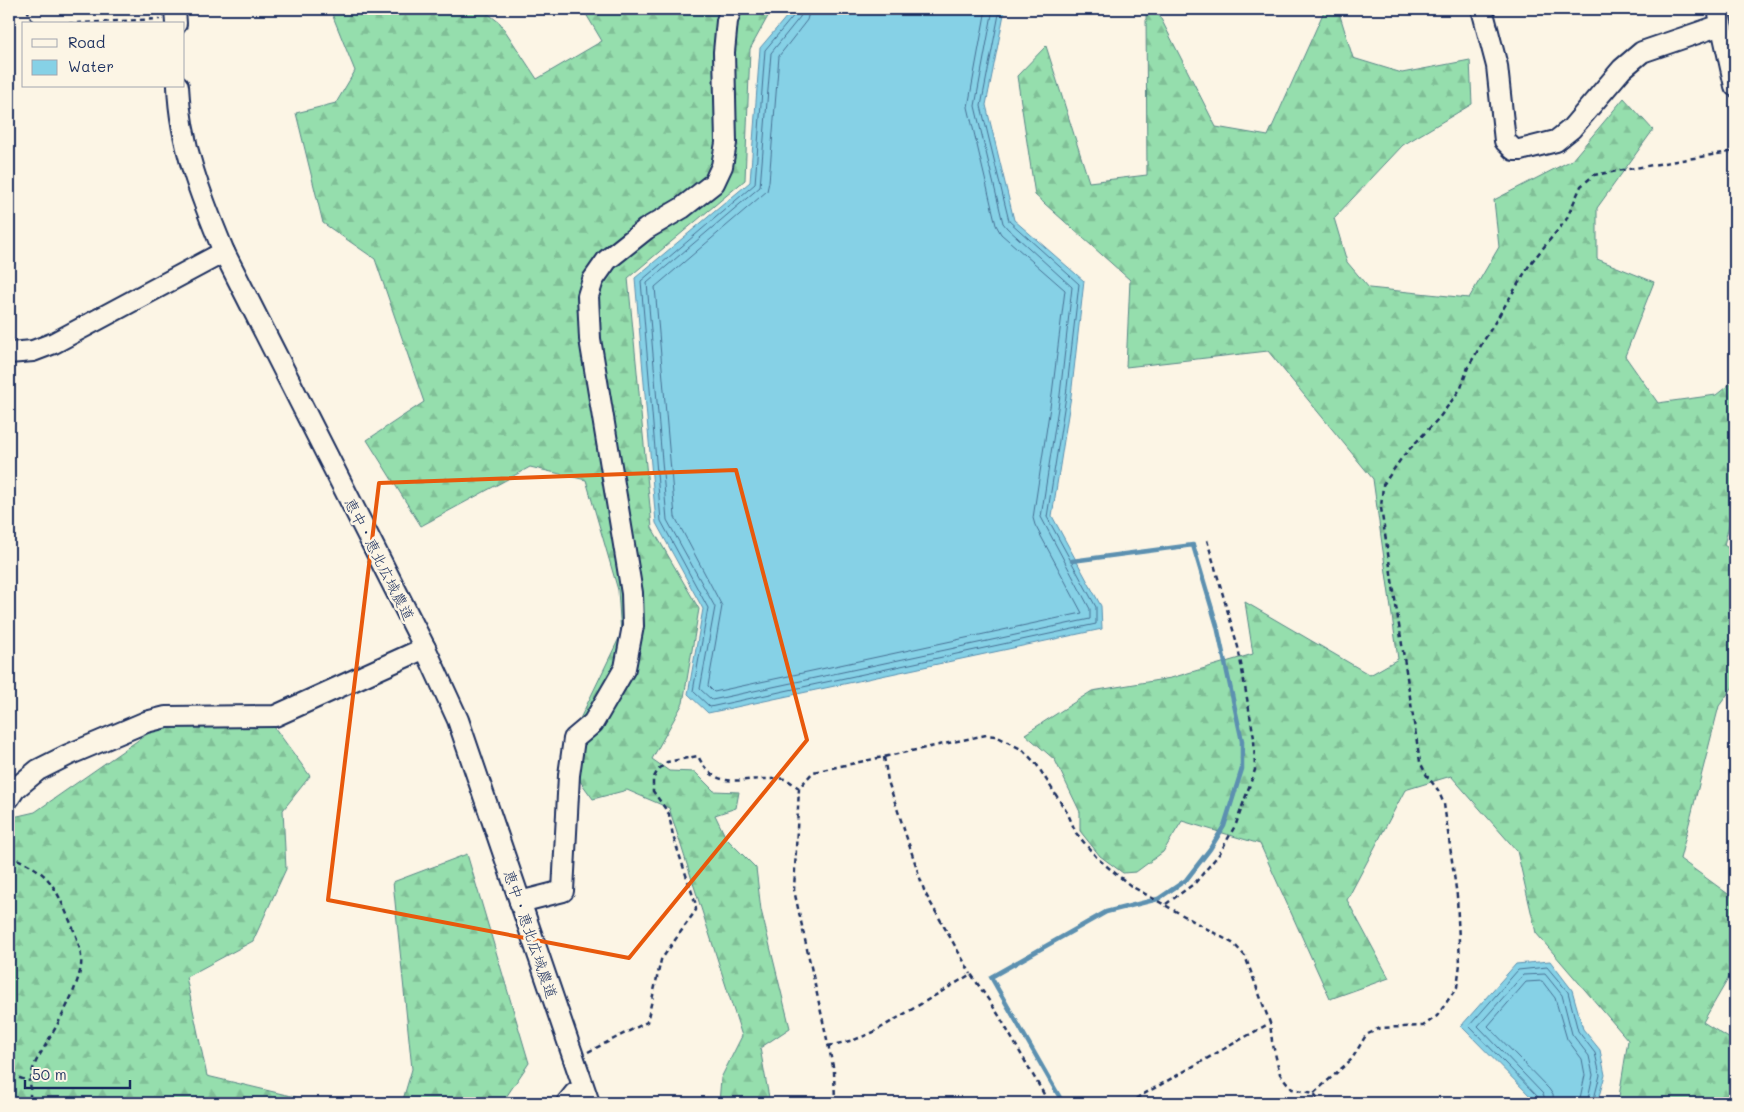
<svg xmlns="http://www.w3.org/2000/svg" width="1744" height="1112" font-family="Mali,'Klee One',sans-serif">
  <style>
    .forest { fill: url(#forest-firs); stroke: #588686 }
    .water { fill: #86d1e6; stroke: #5b90b0 }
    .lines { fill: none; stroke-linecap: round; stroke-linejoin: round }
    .shore { stroke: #467094; stroke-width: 1 }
    .stream { stroke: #5b90b0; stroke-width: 4.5 }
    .minor-casing { stroke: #1b2f5e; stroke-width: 24 }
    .path { stroke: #1b2f5e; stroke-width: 2.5; stroke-dasharray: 5 4; stroke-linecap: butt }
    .minor { stroke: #fcf5e5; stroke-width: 20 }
    .marked { fill: none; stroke: #e8590c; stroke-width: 4; stroke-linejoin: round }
    .labels { text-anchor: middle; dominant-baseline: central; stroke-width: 5; stroke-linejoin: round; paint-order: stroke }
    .street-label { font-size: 15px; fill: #1b2f5e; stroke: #fcf5e5 }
  </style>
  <defs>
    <pattern id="forest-firs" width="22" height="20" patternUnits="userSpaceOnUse" patternTransform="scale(1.25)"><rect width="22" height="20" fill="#95dead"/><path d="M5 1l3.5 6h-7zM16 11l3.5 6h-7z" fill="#80bf97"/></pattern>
  </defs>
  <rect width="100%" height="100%" fill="#fcf5e5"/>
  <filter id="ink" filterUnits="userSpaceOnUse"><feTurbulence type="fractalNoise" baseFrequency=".02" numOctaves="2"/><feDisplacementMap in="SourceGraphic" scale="10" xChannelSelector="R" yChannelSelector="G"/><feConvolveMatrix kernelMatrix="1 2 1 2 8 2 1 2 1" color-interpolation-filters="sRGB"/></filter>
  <g filter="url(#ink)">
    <!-- forest -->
    <g class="forest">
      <polygon points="330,9 482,9 500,23 537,79 602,41 583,9 772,9 750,49 745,180 628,278 652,528 699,609 683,703 652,759 669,771 695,772 714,791 739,792 736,808 715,815 726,838 756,868 761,910 790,1028 760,1048 770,1103 719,1103 721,1078 742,1036 669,808 627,790 593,799 580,781 576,727 621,634 618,590 586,480 530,467 421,526 367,440 424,402 375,259 323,223 296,113 336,103 355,71"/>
      <polygon points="1146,9 1156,9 1216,127 1268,136 1325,9 1338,9 1353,58 1402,73 1470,60 1472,104 1403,145 1334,218 1347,262 1369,288 1469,298 1499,247 1494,200 1572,160 1624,98 1653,130 1597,208 1597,259 1654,282 1625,356 1658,403 1716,395 1735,380 1735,501 1724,545 1735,553 1735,684 1719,706 1680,859 1735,899 1735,967 1703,1022 1735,1042 1735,1103 1618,1103 1628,1040 1536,933 1517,851 1451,776 1405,790 1347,900 1389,978 1330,999 1260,844 1182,821 1163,852 1136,872 1123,873 1100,856 1080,831 1080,812 1055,760 1025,734 1092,691 1171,678 1253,654 1245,602 1370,675 1398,659 1373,479 1268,351 1126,367 1130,280 1035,195 1017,76 1046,46 1089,182 1147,175"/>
      <polygon points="272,724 310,776 283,810 286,869 253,941 186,977 207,1076 320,1103 9,1103 9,818 35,812 157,727"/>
      <polygon points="467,854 529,1063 502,1103 402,1103 412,1069 393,882"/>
    </g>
    <!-- water -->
    <g class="water">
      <polygon points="793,9 1005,9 986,105 1014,220 1084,281 1071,396 1052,516 1101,606 1102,629 708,713 688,694 703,609 656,523 635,278 750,182 760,48"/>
      <polygon points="1550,961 1572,990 1583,1029 1600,1050 1605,1075 1597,1103 1537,1103 1461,1026 1516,964"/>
    </g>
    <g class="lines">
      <!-- shore -->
      <g class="shore">
        <polyline points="796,9 795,14 765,50 755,184 641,281 661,521 708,608 693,691 710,707 1096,624 1096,607 1047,517 1066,396 1079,284 1009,221 981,106 1000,9"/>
        <polyline points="803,9 800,17 771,53 760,187 647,283 667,520 715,607 700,689 712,700 1090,619 1090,609 1041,517 1060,395 1072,287 1007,228 1003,223 975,106 993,9"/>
        <polyline points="810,9 807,20 779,56 769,182 767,191 655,287 675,517 722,606 708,686 714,692 1082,613 1035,525 1033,518 1052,394 1065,290 1001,234 996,225 968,107 986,9"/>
        <polyline points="1540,1103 1539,1098 1469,1026 1518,970 1547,967 1568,992 1578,1031 1595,1053 1600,1075 1593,1103"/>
        <polyline points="1547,1103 1543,1094 1478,1026 1523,975 1545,974 1562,995 1572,1034 1589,1056 1593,1075 1587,1103"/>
        <polyline points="1554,1103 1553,1095 1549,1089 1488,1026 1526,982 1542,981 1555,998 1567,1039 1582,1059 1585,1075 1579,1103"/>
      </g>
      <!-- stream -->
      <polyline class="stream" points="1063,1103 991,977 1106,912 1158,899 1186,880 1210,849 1224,826 1242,769 1242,741 1217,626 1193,545 1072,561"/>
      <defs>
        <g id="minor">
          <polyline points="175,9 176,24"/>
          <polyline points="1482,9 1497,66 1505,141 1514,150 1520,150 1556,141 1571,129 1622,69 1642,52 1721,25"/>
          <polyline points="1718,9 1735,86"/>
          <path d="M 178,86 C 180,145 202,199 224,252 L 425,648 L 458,720 L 589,1103"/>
          <polyline points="9,353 33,351 54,343 224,252"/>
          <polyline points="9,798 15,789 38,770 68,755 146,722 166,717 275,716 425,648"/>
          <polyline points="520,902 563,891 569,775 574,739 593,723 625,668 633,626 632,593 590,339 588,296 593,280 607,260 646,229 682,208 714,183 722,166 726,143 724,52 727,21 731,9"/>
          <polyline points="567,1103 575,1093 583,1090"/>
        </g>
      </defs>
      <!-- minor casing -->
      <use href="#minor" class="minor-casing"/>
      <!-- path -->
      <g class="path">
        <polyline points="27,9 33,24"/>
        <polyline points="59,24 160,19"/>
        <polyline points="884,757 888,781 925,893 971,974"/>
        <path d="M 9,856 C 43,869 52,879 66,912 C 73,928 83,949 81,966 C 78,987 60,1021 49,1039 C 44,1049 36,1059 33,1069 C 30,1080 30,1092 30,1103"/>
        <polyline points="1166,904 1195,883 1220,853 1236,824 1255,770 1254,738 1238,647 1207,540"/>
        <polyline points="9,1037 9,1047"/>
        <polyline points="828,1046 854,1040 874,1032 971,974 998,1014 1049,1103"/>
        <path d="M 588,1052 L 647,1022 L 661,960 L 696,910 L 695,902 L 673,836 L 669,814 L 653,791 L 653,779 L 658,770 L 667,762 L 698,756 C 715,791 738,778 769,779 C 774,779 781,778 785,779 C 790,781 794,785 799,788"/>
        <path d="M 9,1064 C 11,1077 19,1078 30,1081"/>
        <polyline points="1314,1093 1352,1059 1366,1035 1380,1028 1423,1026 1437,1016 1457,987 1460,964 1457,896 1444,804 1438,790 1427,776 1420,762 1381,508 1383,485 1403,456 1439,418 1461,388 1468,367 1530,264 1566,220 1581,186 1594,175 1735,151"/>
        <polyline points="835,1103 834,1071 794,890 799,788 813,772 986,735 996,736 1023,750 1037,765 1068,814 1076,833 1098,859 1131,886 1234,944 1245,956 1270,1023 1272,1041 1280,1074 1292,1089 1314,1093 1320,1103"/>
        <polyline points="1128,1103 1270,1023"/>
      </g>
      <!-- minor -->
      <use href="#minor" class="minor"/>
    </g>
  </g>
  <!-- marked area -->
  <path class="marked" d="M 736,470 L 807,740 L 629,958 L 328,900 L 379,483 Z"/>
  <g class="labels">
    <!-- street labels -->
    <g class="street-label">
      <text transform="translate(380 559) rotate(63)">恵中・恵北広域農道</text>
      <text transform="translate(531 934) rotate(71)">恵中・恵北広域農道</text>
    </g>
  </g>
  <!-- margin -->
  <rect width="1744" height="1112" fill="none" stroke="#fcf5e5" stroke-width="30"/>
  <rect x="15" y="15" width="1714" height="1082" fill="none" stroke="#1b2f5e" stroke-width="2" filter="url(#ink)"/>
  <!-- legend -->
  <rect x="22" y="22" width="162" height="65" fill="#fcf5e5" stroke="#a2a6af"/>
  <rect x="32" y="39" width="25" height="8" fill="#fcf5e5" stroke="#a2a6af"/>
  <text x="68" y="48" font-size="15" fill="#1b2f5e">Road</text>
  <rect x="32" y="60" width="25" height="15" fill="#86d1e6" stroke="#a2a6af"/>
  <text x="68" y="72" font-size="15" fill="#1b2f5e">Water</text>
  <!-- scale -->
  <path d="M25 1080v8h105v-8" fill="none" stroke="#1b2f5e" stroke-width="2.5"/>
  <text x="32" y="1080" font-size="15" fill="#1b2f5e" stroke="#fcf5e5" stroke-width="4" paint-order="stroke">50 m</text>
</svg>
